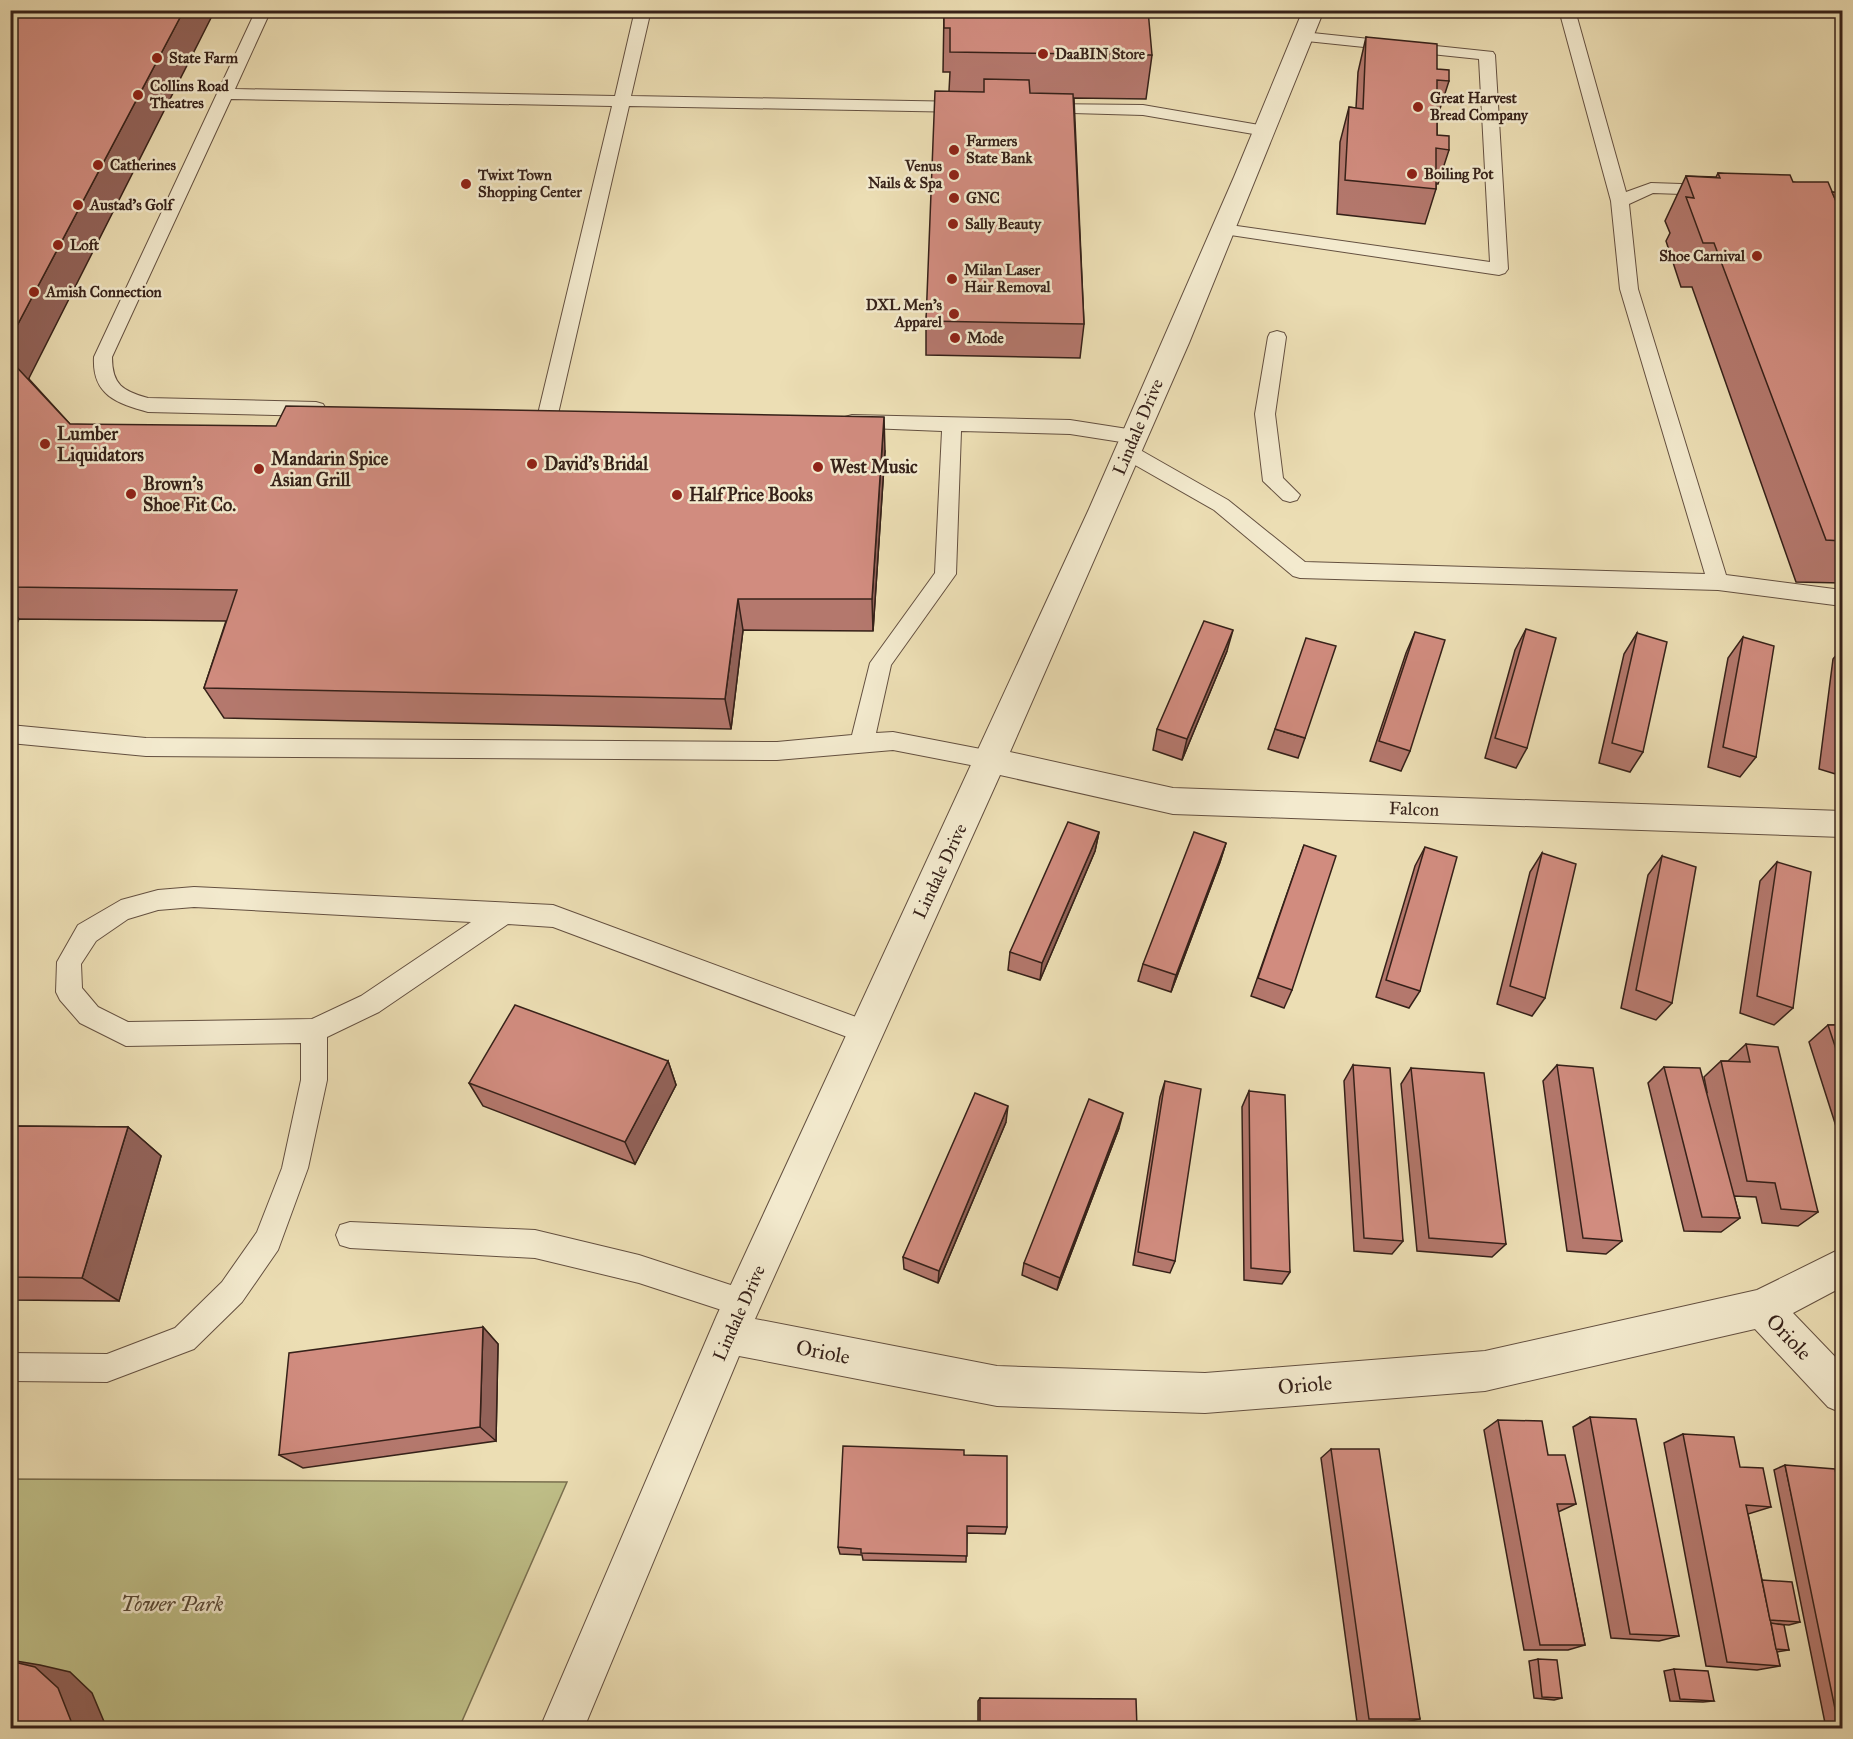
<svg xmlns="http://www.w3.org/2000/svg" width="1853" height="1739" font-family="'IM FELL Great Primer',serif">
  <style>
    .green { fill: #bfbf88; stroke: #7a7050; stroke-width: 1.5 }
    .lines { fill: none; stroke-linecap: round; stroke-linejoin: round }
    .lane-casing { stroke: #645040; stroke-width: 2 }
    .street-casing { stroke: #645040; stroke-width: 2 }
    .lane { fill: #f3eace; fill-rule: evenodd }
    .street { fill: #f3eace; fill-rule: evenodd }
    .wall { fill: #b4786d; stroke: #362119; stroke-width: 1.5 }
    .shaded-wall { fill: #926259; stroke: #362119; stroke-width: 1.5 }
    .building { fill: #d18c7f; stroke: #362119; stroke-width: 1.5 }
    .poi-dot { fill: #8f2418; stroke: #f3eace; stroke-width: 2 }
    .labels { text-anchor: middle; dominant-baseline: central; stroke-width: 5; stroke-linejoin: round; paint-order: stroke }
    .far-poi-label { font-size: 15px; font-weight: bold; fill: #362119; stroke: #f3eace; text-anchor: start }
    .street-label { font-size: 18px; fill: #362119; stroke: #f3eace }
    .poi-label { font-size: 18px; font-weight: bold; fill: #362119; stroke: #f3eace; text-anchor: start }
    .near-street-label { font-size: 21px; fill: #362119; stroke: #f3eace }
    .near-park-label { font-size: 21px; font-style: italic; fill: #584835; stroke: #f3eace }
  </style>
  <rect width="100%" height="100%" fill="#ecdeb4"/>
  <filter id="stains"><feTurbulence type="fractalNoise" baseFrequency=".00333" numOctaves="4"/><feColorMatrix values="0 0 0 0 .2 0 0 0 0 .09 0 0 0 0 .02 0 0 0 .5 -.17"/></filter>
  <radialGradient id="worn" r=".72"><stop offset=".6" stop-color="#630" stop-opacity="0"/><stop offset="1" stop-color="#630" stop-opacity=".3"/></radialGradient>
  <!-- green -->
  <polygon class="green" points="11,1479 567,1482 459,1728 11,1728"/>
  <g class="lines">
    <defs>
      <g id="lane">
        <path d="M 256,10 L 271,10 L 235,89 L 615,96 L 635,10 L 651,10 L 631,96 L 966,102 L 974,107 L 966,112 L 629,106 L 558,414 L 555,419 L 548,421 L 541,419 L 538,414 L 612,106 L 231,99 L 112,357 C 112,385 123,391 148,398 L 316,402 L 323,404 L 326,409 L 323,414 L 316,416 L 148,412 C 116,403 92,395 94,357 Z"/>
        <polygon points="1559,10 1575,10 1626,192 1651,183 1711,185 1717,186 1720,190 1717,194 1711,195 1653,193 1629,204 1638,289 1726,575 1842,590 1842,606 1718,590 1300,578 1293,576 1214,510 1121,457 1118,452 1121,447 1128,445 1135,447 1228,500 1305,562 1705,574 1620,289 1611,201"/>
        <polygon points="1303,32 1493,52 1495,55 1508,269 1505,273 1499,275 1217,233 1214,229 1217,225 1223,224 1490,262 1479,59 1297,40 1295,37"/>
        <polygon points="1043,104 1143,105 1265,126 1273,131 1265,136 1143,115 1037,112 1035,109"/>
        <polygon points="1277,331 1284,333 1286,337 1275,414 1283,478 1300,495 1297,500 1290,502 1283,500 1263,481 1255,414 1268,337 1270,333"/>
        <polygon points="852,415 1070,420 1134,430 1141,432 1144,437 1141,442 1134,444 1070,434 961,431 956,574 891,665 876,733 893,732 991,751 999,753 1002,760 999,767 991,769 893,750 777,760 146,756 10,743 10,725 146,738 777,742 852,735 870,663 935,573 942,431 845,427 842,422 845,417"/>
        <path d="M 194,887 L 553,905 L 875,1024 L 879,1032 L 875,1040 L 866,1044 L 553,927 L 508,924 L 379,1012 L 327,1037 L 327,1080 L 308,1168 L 278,1250 L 242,1302 L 194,1349 L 107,1382 L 10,1381 L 10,1353 L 107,1354 L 175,1328 L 222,1282 L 257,1232 L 282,1168 L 301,1080 L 301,1043 L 126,1046 L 80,1023 L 60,1000 L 56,992 L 57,962 L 78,925 L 121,900 L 158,890 ZM 194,907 L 471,922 L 361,996 L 312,1019 L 128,1022 L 98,1007 L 82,988 L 81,964 L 96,941 L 128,919 L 158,910 Z"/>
        <polygon points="350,1222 535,1230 639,1255 743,1289 753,1293 757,1303 753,1313 743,1317 639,1283 535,1258 350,1248 340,1245 336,1235 340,1225"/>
      </g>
      <polygon id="street" points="1303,10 1324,10 1189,343 1010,752 1173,788 1842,811 1842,837 1173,814 1000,775 755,1319 997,1366 1205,1373 1485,1351 1757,1290 1842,1248 1842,1287 1793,1313 1842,1364 1842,1413 1828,1407 1755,1329 1485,1391 1205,1413 997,1406 739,1356 584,1728 540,1728 717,1315 1089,509 1234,177"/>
    </defs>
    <!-- lane casing -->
    <use href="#lane" class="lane-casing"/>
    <!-- street casing -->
    <use href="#street" class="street-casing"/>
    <!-- lane -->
    <use href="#lane" class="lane"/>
    <!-- street -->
    <use href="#street" class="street"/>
  </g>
  <!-- wall -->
  <g class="wall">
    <polygon points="10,10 29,379 70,424 885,451 873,631 743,630 731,729 224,718 204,688 226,621 19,619 10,637"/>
    <polygon points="944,10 1152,55 1146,99 1074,98 1084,324 1080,358 926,355 926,321 949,91 950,72 943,72"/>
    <polygon points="1366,37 1437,69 1449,81 1438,115 1437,115 1437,135 1449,150 1438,184 1436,184 1436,189 1425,224 1337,214 1340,142 1349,107 1356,108 1358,72"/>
    <polygon points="1718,173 1793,182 1832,192 1842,193 1842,583 1796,582 1692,287 1681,287 1666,241 1670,233 1665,221 1686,176 1716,177"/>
    <polygon points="1526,629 1527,748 1516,768 1485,758 1515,650"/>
    <polygon points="1415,632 1410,751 1401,771 1370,761 1406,653"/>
    <polygon points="1637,633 1643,752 1630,772 1599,763 1624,654"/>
    <polygon points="1743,637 1756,757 1740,777 1708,767 1728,658"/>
    <polygon points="1842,648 1842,776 1819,769 1833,659"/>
    <polygon points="1227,651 1182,760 1153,750 1157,729"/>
    <polygon points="1275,729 1305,738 1298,758 1268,749"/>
    <polygon points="1099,832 1095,851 1040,980 1008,970 1010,952"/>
    <polygon points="1226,843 1220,862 1171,992 1138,981 1143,964"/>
    <polygon points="1304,845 1292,990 1284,1008 1251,996"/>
    <polygon points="1425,847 1420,991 1409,1008 1376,997 1415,866"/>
    <polygon points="1542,853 1545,998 1532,1016 1497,1004 1530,872"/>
    <polygon points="1662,856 1672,1003 1656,1020 1621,1008 1648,875"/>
    <polygon points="1777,862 1793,1008 1774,1025 1740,1013 1760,881"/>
    <polygon points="1828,1025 1842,1025 1842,1145 1809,1042"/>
    <polygon points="1746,1044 1818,1212 1798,1226 1762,1223 1756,1197 1734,1196 1740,1218 1721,1232 1684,1231 1648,1083 1664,1067 1707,1092 1704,1077 1721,1061 1728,1061"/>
    <polygon points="668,1061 676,1085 635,1164 483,1106 469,1083"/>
    <polygon points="1353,1065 1403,1241 1392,1254 1354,1251 1344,1081"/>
    <polygon points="1557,1065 1622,1241 1606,1254 1567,1251 1543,1081"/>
    <polygon points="1411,1068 1506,1244 1492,1257 1417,1251 1401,1084"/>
    <polygon points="1165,1081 1175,1261 1170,1273 1133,1265 1160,1097"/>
    <polygon points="1249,1091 1290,1272 1282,1284 1244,1280 1242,1107"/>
    <polygon points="1006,1122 938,1283 904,1269 903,1257"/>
    <polygon points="10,1126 128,1127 161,1156 119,1301 10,1300"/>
    <polygon points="1119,1128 1057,1290 1022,1275 1024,1263"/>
    <polygon points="483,1327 498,1344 496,1441 303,1468 279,1455"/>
    <polygon points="1590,1417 1679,1636 1659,1641 1611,1638 1573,1427"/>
    <polygon points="1498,1420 1548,1455 1576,1504 1558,1512 1585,1645 1568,1650 1524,1650 1484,1430"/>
    <polygon points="1683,1434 1771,1507 1748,1514 1762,1580 1800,1622 1789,1625 1775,1624 1789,1650 1777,1652 1780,1666 1757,1670 1706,1666 1664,1443"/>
    <polygon points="1331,1449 1420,1719 1406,1722 1357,1722 1321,1458"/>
    <polygon points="964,1455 1007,1527 1005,1534 967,1533 966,1562 863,1560 862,1555 840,1554 838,1547"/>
    <polygon points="1785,1465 1842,1728 1826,1728 1774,1470"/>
    <polygon points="1538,1659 1562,1698 1554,1700 1534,1698 1529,1661"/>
    <polygon points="1674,1669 1714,1701 1703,1702 1670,1701 1664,1671"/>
    <polygon points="980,1698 1137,1728 978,1728 978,1701"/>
  </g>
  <!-- shaded-wall -->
  <g class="shaded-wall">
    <polygon points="184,10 215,10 25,386 10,363 10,339"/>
    <polygon points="884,417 885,451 873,631 872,599"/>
    <polygon points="738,599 743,630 731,729 725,699"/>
    <polygon points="10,607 19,619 10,637"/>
    <polygon points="1233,630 1227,651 1182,760 1187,739"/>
    <polygon points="1099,832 1095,851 1040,980 1042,963"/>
    <polygon points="1226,843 1220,862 1171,992 1176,975"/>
    <polygon points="668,1061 676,1085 635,1164 625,1142"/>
    <polygon points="1008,1106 1006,1122 938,1283 939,1271"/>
    <polygon points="1123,1113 1119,1128 1057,1290 1060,1278"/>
    <polygon points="128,1127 161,1156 119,1301 82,1278"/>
    <polygon points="483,1327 498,1344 496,1441 480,1427"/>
    <polygon points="10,1660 40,1665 70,1672 92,1693 105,1724 105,1728 71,1728"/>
  </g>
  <!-- building -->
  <g class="building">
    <polygon points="10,10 184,10 10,339"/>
    <polygon points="944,10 1148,10 1152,55 950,52 950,28 944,28"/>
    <polygon points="1366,37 1437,44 1437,69 1449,70 1449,81 1437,80 1437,135 1449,136 1449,150 1436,148 1436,189 1345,180 1349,107 1363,109"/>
    <polygon points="984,79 1029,80 1030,93 1073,94 1084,324 926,321 935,91 984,92"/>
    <polygon points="1718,173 1790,175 1793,182 1828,182 1842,215 1842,541 1826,540 1714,243 1703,243 1686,197 1694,198 1686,176 1720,178"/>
    <polygon points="1832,192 1842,193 1842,215"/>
    <polygon points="10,360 70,424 276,426 286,406 884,417 872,599 738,599 725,699 204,688 237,590 10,587"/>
    <polygon points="1204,621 1233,630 1187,739 1157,729"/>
    <polygon points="1526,629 1556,638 1527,748 1495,738"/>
    <polygon points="1415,632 1445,640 1410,751 1379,741"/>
    <polygon points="1637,633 1667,642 1643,752 1612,743"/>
    <polygon points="1743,637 1774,646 1756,757 1723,747"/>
    <polygon points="1306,638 1336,646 1305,738 1275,729"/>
    <polygon points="1842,701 1842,750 1837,749"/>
    <polygon points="1068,822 1099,832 1042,963 1010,952"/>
    <polygon points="1194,832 1226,843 1176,975 1143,964"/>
    <polygon points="1304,845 1336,856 1292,990 1258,978"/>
    <polygon points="1425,847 1457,857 1420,991 1386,980"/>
    <polygon points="1542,853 1576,864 1545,998 1510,986"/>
    <polygon points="1662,856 1696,867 1672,1003 1636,990"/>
    <polygon points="1777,862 1811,872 1793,1008 1757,996"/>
    <polygon points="515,1005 668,1061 625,1142 469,1083"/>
    <polygon points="1828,1025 1842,1025 1842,1067"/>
    <polygon points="1746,1044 1778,1047 1818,1212 1781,1209 1775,1183 1747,1181 1721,1061 1750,1062"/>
    <polygon points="1353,1065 1390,1068 1403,1241 1364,1238"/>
    <polygon points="1557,1065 1593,1068 1622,1241 1583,1238"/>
    <polygon points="1664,1067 1700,1068 1740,1218 1702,1217"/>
    <polygon points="1411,1068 1484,1073 1506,1244 1429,1238"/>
    <polygon points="1165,1081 1201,1089 1175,1261 1138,1252"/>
    <polygon points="1249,1091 1285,1095 1290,1272 1251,1268"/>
    <polygon points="975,1093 1008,1106 939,1271 903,1257"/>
    <polygon points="1089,1099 1123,1113 1060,1278 1024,1263"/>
    <polygon points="10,1126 128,1127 82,1278 10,1277"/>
    <polygon points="483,1327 480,1427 279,1455 289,1353"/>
    <polygon points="1590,1417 1636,1419 1679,1636 1630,1634"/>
    <polygon points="1498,1420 1542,1421 1548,1455 1565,1455 1576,1504 1557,1504 1585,1645 1540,1645"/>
    <polygon points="1683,1434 1734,1437 1740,1467 1763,1468 1771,1507 1746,1505 1780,1666 1727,1662"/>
    <polygon points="843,1446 964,1450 964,1455 1007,1456 1007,1527 967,1526 967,1556 861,1553 861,1549 838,1547"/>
    <polygon points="1331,1449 1379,1449 1420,1719 1369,1719"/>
    <polygon points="1785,1465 1835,1469 1842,1503 1842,1728 1839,1728"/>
    <polygon points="1762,1580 1792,1582 1800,1622 1770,1620"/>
    <polygon points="1771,1623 1784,1625 1789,1650 1776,1649"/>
    <polygon points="1538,1659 1557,1660 1562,1698 1542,1697"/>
    <polygon points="10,1661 35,1667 58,1688 71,1721 71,1728 10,1728"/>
    <polygon points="1674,1669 1708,1671 1714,1701 1680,1699"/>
    <polygon points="980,1698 1136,1699 1137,1728 980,1728"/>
  </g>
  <!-- markers -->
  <g class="poi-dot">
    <circle cx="1043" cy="54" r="6"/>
    <circle cx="157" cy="58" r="6"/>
    <circle cx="138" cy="95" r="6"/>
    <circle cx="1418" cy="107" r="6"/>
    <circle cx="954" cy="150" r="6"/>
    <circle cx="98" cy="165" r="6"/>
    <circle cx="1412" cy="174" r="6"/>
    <circle cx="954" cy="175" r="6"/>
    <circle cx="466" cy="184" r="6"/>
    <circle cx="954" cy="198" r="6"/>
    <circle cx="78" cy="205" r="6"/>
    <circle cx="953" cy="224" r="6"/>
    <circle cx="58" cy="245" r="6"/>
    <circle cx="1757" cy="256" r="6"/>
    <circle cx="952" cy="279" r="6"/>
    <circle cx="34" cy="292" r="6"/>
    <circle cx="954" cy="314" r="6"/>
    <circle cx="955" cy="338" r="6"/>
    <circle cx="45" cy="444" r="6"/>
    <circle cx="532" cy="464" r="6"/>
    <circle cx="818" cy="467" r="6"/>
    <circle cx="259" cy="469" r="6"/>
    <circle cx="131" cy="494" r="6"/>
    <circle cx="677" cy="495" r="6"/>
  </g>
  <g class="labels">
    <!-- far-poi labels -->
    <g class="far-poi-label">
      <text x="1055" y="54">DaaBIN Store</text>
      <text x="169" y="58">State Farm</text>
      <text x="150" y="86">Collins Road<tspan x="150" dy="17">Theatres</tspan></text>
      <text x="1430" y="98">Great Harvest<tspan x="1430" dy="17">Bread Company</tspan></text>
      <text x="966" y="141">Farmers<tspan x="966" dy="17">State Bank</tspan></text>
      <text x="110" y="165">Catherines</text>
      <text x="942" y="166" text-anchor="end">Venus<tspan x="942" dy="17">Nails &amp; Spa</tspan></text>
      <text x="1424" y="174">Boiling Pot</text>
      <text x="478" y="175">Twixt Town<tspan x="478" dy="17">Shopping Center</tspan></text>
      <text x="966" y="198">GNC</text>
      <text x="90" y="205">Austad's Golf</text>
      <text x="965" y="224">Sally Beauty</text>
      <text x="70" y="245">Loft</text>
      <text x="1745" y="256" text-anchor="end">Shoe Carnival</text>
      <text x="964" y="270">Milan Laser<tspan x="964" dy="17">Hair Removal</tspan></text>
      <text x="46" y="292">Amish Connection</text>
      <text x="942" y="305" text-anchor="end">DXL Men's<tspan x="942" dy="17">Apparel</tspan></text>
      <text x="967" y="338">Mode</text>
    </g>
    <!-- street labels -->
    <g class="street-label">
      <text transform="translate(1138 427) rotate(-67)">Lindale Drive</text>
      <text transform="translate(1414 809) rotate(2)">Falcon</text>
      <text transform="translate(940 871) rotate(-65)">Lindale Drive</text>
      <text transform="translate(739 1313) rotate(-66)">Lindale Drive</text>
    </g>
    <!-- poi labels -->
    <g class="poi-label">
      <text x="57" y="434">Lumber<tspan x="57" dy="21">Liquidators</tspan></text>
      <text x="271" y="459">Mandarin Spice<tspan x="271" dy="21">Asian Grill</tspan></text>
      <text x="544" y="464">David's Bridal</text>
      <text x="830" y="467">West Music</text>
      <text x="143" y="484">Brown's<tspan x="143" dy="21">Shoe Fit Co.</tspan></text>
      <text x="689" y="495">Half Price Books</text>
    </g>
    <!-- near-street labels -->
    <g class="near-street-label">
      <text transform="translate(1789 1337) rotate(46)">Oriole</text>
      <text transform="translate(823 1352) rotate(11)">Oriole</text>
      <text transform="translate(1305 1385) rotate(-5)">Oriole</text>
    </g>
    <!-- near-park labels -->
    <g class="near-park-label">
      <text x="172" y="1604">Tower Park</text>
    </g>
  </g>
  <!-- margin -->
  <rect width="1853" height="1739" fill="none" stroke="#ecdeb4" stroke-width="36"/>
  <rect x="12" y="12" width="1829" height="1715" fill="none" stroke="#362119" stroke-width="3"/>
  <rect x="18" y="18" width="1817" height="1703" fill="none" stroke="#362119" stroke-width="1.5"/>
  <rect width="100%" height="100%" filter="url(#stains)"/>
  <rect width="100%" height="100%" fill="url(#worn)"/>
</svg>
